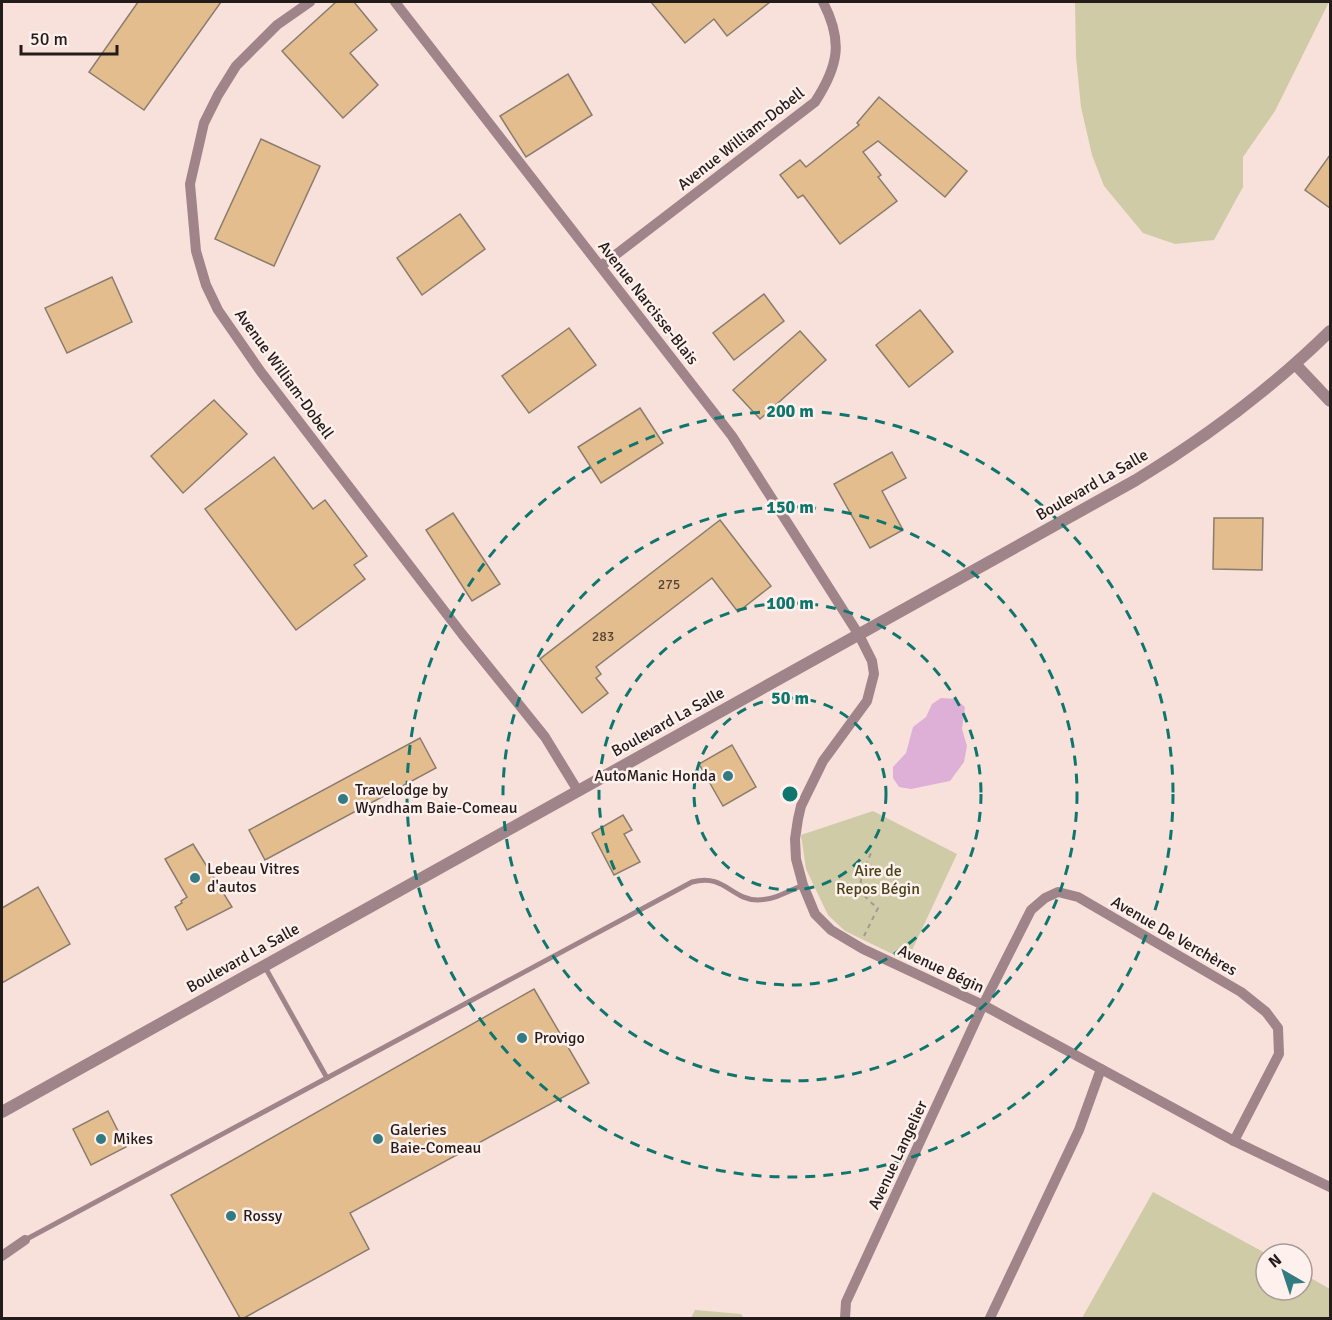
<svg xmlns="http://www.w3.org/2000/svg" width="1332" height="1320" font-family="Signika,sans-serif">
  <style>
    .green { fill: #cecba6 }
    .water { fill: #deb0d8 }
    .building { fill: #e4bd8f; stroke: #8a7d6e; stroke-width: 1.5 }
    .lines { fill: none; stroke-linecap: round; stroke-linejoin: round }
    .path { stroke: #a89792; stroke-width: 2; stroke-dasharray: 4.5 4.5; stroke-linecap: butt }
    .service { stroke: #9f848a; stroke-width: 5 }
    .minor { stroke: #9f848a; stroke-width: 10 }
    .tertiary { stroke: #9f848a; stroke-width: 12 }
    .ring { fill: none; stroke: #0f766e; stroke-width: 3; stroke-dasharray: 10 8 }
    .poi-dot { fill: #337b82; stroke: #fef0ec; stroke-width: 2 }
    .labels { text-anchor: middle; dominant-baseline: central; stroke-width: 5; stroke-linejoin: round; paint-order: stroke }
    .number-label { font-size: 14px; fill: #544437 }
    .street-label { font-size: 16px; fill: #241c1a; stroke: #fef0ec }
    .poi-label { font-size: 16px; fill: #241c1a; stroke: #fef0ec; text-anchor: start }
    .park-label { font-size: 16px; fill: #464215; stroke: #fef0ec }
    .centre { fill: #0f766e; stroke: #fef0ec; stroke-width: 3 }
    .ring-label { font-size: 18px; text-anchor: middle; font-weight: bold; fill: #0f766e; stroke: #fef0ec; stroke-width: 5; stroke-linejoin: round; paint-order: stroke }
  </style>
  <rect width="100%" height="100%" fill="#f8e1da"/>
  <!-- green -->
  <g class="green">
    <polygon points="1075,2 1329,2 1275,111 1243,157 1243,187 1214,240 1175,244 1143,233 1104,186 1092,155 1081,107 1076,57"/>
    <polygon points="873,811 957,854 907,961 845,931 828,915 806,869 801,835"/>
    <polygon points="1153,1192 1267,1254 1266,1290 1302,1290 1302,1273 1330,1289 1330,1318 1082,1318"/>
    <polygon points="695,1310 741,1314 744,1318 691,1318"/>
  </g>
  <!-- water -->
  <polygon class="water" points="941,698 955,699 965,707 962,729 967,746 964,762 950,781 911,789 899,787 893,778 893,767 906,753 913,727 926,717 932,704"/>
  <!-- building -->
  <g class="building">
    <polygon points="138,2 221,2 144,110 89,72"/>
    <polygon points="336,2 354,2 377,30 350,53 378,85 343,118 282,51"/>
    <polygon points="651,2 770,2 727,36 714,19 685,43"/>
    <polygon points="568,74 592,115 526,157 500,116"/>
    <polygon points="879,97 967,171 945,197 878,141 863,152 881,175 878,177 897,201 840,244 803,195 798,198 780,175 800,160 806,167 859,125 857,123"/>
    <polygon points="261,139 320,166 274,266 215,239"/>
    <polygon points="1330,155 1330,208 1305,190"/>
    <polygon points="460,214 485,249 422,295 397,258"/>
    <polygon points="112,277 132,322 67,353 45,308"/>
    <polygon points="764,294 784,321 734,360 713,333"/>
    <polygon points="920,310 953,352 909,387 876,345"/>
    <polygon points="569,328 596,365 529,413 502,376"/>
    <polygon points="800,331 826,360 760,419 733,390"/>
    <polygon points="214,400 247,434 183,493 151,456"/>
    <polygon points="640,408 663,443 601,483 578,447"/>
    <polygon points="892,452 906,478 882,491 903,530 870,548 834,484"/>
    <polygon points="274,457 313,509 325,500 367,556 354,565 365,579 296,630 205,509"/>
    <polygon points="453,513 500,584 472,601 426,530"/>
    <polygon points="1214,518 1263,518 1262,570 1213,569"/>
    <polygon points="720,520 771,586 738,612 712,578 596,667 601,674 596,678 608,693 582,713 540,659"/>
    <polygon points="420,738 436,768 265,860 249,830"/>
    <polygon points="732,745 756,787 723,806 699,764"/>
    <polygon points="623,815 632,830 624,834 640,862 614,875 592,833"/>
    <polygon points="193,844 232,907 187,930 175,907 182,903 181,901 187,897 165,859"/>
    <polygon points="38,887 70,944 2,983 2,908"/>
    <polygon points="534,989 589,1083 350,1213 369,1249 244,1318 240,1318 171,1195"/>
    <polygon points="108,1111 126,1147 91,1165 73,1129"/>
  </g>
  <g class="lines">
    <!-- path -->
    <path class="path" d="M 864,936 L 878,908 C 852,889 860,880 871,853"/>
    <!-- service -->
    <g class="service">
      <polyline points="265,967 327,1078"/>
      <path d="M 25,1240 L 692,882 C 725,873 731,900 758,900 C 774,900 789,891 803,885"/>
    </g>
    <!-- minor -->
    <g class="minor">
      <polyline points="310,2 277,25 236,66 218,95 204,123 190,184 196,251 206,285 218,310 261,372 462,634 545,737 578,791"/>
      <polyline points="395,2 732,436 859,635 872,661 874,674 867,701 823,761 801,806 798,819 795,839 796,859 803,885 815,914 831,930 863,949 983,1005 1234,1141 1330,1187"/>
      <path d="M 601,266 L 815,102 C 839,65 843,41 823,2"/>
      <polyline points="2,1256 25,1240"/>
      <polyline points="845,1318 846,1302 983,1005 1031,910 1045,898 1058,892 1078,897 1241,992 1266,1012 1278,1028 1279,1054 1234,1141"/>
      <polyline points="990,1318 1079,1130 1101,1069"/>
    </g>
    <!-- tertiary -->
    <g class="tertiary">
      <polyline points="1296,365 1330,401"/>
      <path d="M 2,1112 L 1136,480 C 1208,436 1270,390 1330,331"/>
    </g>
  </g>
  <!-- distance rings -->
  <g class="ring">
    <circle cx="790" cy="794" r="96"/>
    <circle cx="790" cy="794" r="191"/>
    <circle cx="790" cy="794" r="287"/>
    <circle cx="790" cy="794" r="383"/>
  </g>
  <!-- markers -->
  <g class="poi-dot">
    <circle cx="728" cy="776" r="6"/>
    <circle cx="343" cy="799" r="6"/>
    <circle cx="195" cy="878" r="6"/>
    <circle cx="522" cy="1038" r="6"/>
    <circle cx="101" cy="1139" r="6"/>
    <circle cx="378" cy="1139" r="6"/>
    <circle cx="231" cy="1216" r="6"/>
  </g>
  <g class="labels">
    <!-- number labels -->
    <g class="number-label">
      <text x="669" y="584">275</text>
      <text x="603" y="636">283</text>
    </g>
    <!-- street labels -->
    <g class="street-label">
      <text transform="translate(741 139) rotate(-38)">Avenue William-Dobell</text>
      <text transform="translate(648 303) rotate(52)">Avenue Narcisse-Blais</text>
      <text transform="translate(284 374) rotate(54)">Avenue William-Dobell</text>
      <text transform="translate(1092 485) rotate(-30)">Boulevard La Salle</text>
      <text transform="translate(668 722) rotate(-29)">Boulevard La Salle</text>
      <text transform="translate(1174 936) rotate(30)">Avenue De Verchères</text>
      <text transform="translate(243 958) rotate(-29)">Boulevard La Salle</text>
      <text transform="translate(941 969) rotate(25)">Avenue Bégin</text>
      <text transform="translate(898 1155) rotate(-65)">Avenue Langelier</text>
    </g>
    <!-- poi labels -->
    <g class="poi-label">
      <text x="716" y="776" text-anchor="end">AutoManic Honda</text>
      <text x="355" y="790">Travelodge by<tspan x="355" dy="18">Wyndham Baie-Comeau</tspan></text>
      <text x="207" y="869">Lebeau Vitres<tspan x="207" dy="18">d'autos</tspan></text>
      <text x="534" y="1038">Provigo</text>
      <text x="390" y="1130">Galeries<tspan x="390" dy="18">Baie-Comeau</tspan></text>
      <text x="113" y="1139">Mikes</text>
      <text x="243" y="1216">Rossy</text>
    </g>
    <!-- park labels -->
    <g class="park-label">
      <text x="878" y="871">Aire de<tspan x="878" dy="18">Repos Bégin</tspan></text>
    </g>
  </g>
  <circle cx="790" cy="794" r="9" class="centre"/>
  <g class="ring-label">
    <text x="790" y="417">200 m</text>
    <text x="790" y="513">150 m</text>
    <text x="790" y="609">100 m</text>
    <text x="790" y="704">50 m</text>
  </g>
  <!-- border -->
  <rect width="1332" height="1320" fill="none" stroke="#241c1a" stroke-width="6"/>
  <!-- north arrow -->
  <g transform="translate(1284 1272) rotate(321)"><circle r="28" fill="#fef0ec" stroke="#a79b98" stroke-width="1.5"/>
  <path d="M0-4.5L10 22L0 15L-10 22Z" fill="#337b82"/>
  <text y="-9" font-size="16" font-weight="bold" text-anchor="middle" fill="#241c1a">N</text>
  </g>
  <!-- scale -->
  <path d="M21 45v9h96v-9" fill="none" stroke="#241c1a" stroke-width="3"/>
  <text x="30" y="45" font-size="18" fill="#241c1a" stroke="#fef0ec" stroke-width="4.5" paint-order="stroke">50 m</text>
</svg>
